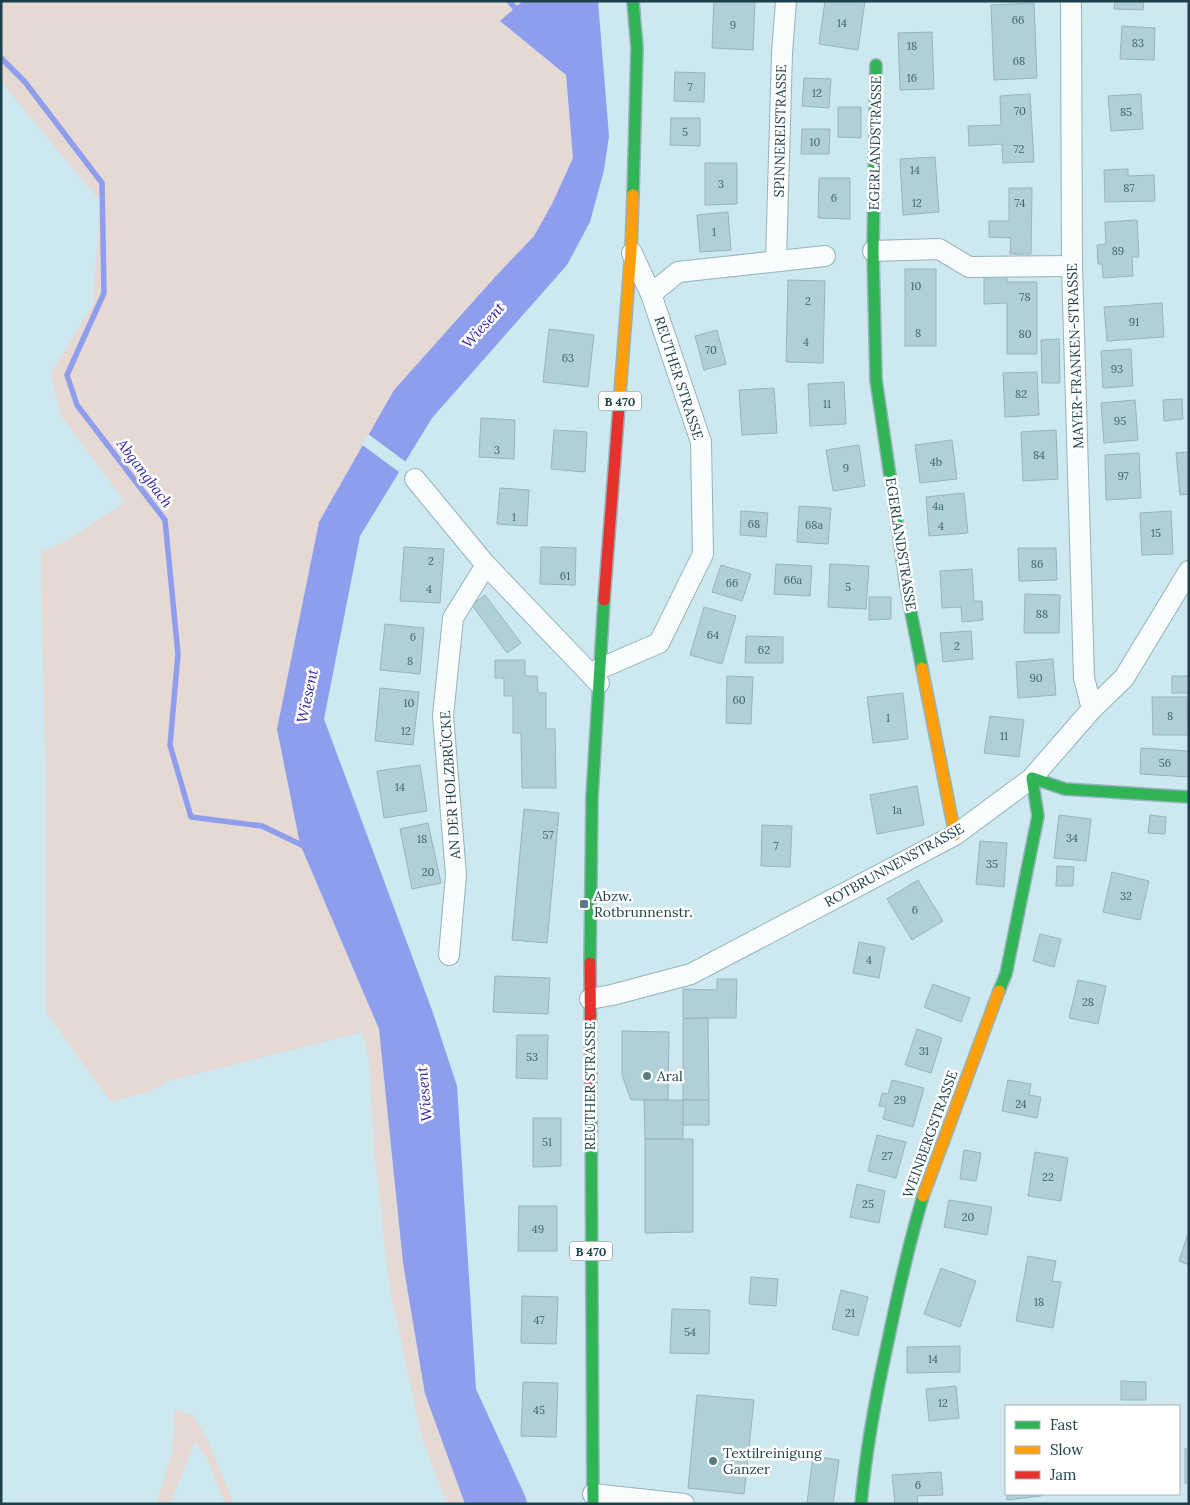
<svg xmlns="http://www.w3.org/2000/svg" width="1190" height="1505" font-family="Lora,serif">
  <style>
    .green { fill: #e6d8d2 }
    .water { fill: #8f9eec }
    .pier { fill: #cde8ef }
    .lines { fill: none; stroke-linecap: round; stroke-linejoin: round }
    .stream { stroke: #8f9eec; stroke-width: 5.5 }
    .building { fill: #b1cfd6; stroke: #98b5bc }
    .street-casing { stroke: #95b3bb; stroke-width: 22 }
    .fast-casing { stroke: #95b3bb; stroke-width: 14 }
    .slow-casing { stroke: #95b3bb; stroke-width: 14 }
    .jam-casing { stroke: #95b3bb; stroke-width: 14 }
    .street { stroke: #f8fcfd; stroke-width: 20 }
    .fast { stroke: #30b455; stroke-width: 11 }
    .slow { stroke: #ff9f0a; stroke-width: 11 }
    .jam { stroke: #e5322d; stroke-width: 11 }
    .poi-dot { fill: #597b84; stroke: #fff; stroke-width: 2 }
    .labels { text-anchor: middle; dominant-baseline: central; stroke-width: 5; stroke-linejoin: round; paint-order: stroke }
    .number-label { font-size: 11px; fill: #40646d }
    .shield { fill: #fff; stroke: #5f7980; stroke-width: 1 }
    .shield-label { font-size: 12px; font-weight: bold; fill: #1b404a }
    .street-label { font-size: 14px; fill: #1b404a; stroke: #fff }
    .poi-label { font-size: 14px; fill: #1b404a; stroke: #fff; text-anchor: start }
    .water-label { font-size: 15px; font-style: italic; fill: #3225a3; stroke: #fff }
  </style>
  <rect width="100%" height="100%" fill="#cde8ef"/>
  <!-- green -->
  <g class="green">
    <polygon points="1,1 523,1 500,21 566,75 573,158 552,204 534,236 496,276 394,390 319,522 300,844 379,1029 403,1263 425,1394 465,1504 447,1504 422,1438 389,1284 374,1146 369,1060 362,1032 168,1081 150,1091 111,1102 46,1012 46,801 41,552 68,540 125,502 61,415 51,374 93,304 100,201 1,82"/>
    <polygon points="175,1410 193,1415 207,1439 234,1504 225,1504 208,1460 195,1442 170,1504 156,1504 172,1453"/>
  </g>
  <!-- water -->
  <polygon class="water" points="523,1 598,1 609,136 604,170 590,222 567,265 432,418 360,536 324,719 432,1010 457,1086 476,1389 526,1498 527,1504 465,1504 425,1394 403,1263 379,1029 300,844 277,729 319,522 394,390 496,276 534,236 552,204 573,158 566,75 500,21"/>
  <!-- pier -->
  <polygon class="pier" points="368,434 406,462 399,472 361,444"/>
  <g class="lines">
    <!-- stream -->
    <g class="stream">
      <polyline points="509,1 515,8 521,8"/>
      <polyline points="1,58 25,82 102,183 104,293 67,375 77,405 165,520 178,654 170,745 191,817 262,826 306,847"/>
    </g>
  </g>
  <!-- building -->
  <g class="building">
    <polygon points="714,1 755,1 753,50 712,48"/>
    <polygon points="825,1 865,1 858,50 819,44"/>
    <polygon points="1115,1 1144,1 1143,10 1114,9"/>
    <polygon points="1034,3 1037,78 994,80 991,5"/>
    <polygon points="1122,26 1155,28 1154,60 1120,59"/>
    <polygon points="932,32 934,89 900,90 898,33"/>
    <polygon points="675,72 705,73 704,102 674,101"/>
    <polygon points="804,78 831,79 829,108 802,106"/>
    <polygon points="1030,94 1034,162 1003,163 1002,144 969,146 968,126 1001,125 1000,96"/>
    <polygon points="1141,94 1143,129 1111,131 1108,96"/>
    <polygon points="838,107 861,107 861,138 838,137"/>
    <polygon points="671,118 700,118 700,146 670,145"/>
    <polygon points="802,129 830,129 829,154 801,154"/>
    <polygon points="935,157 939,212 903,215 900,159"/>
    <polygon points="705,163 737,163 737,204 705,205"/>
    <polygon points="1128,169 1128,176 1154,175 1155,201 1105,202 1104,170"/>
    <polygon points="819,178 850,178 850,219 818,218"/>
    <polygon points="1009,188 1032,188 1031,254 1010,254 1011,238 989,237 989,221 1009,221"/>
    <polygon points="728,212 731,250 700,252 697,215"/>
    <polygon points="1137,220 1139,257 1132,257 1133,276 1103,278 1102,264 1098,264 1097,245 1106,244 1105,222"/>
    <rect x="905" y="269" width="31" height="77"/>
    <polygon points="984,276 1007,276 1007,282 1037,282 1037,354 1007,354 1007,303 984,304"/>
    <polygon points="788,280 825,281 823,363 786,362"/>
    <polygon points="1162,303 1164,337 1107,341 1104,307"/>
    <polygon points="549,329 594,335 588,387 543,382"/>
    <polygon points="717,330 726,364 704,370 695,336"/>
    <polygon points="1059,339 1060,383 1042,383 1041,340"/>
    <polygon points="1131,349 1133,386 1103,388 1101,351"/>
    <polygon points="1037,372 1039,415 1005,417 1003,373"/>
    <polygon points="844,382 846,424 810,426 808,384"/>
    <polygon points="774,388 777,433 742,435 739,390"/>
    <polygon points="1182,399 1183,419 1164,421 1163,400"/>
    <polygon points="1135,400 1138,440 1104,443 1101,403"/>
    <polygon points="481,418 515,420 514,459 479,457"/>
    <polygon points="554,430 587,432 585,472 551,469"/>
    <polygon points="1056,430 1058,479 1023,481 1021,432"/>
    <polygon points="952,440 957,479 920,483 915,445"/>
    <polygon points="859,445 865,486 833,491 826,450"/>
    <polygon points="1189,452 1189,494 1180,495 1176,453"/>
    <polygon points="1139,453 1141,498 1106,500 1105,455"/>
    <polygon points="500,488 529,490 527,526 497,524"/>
    <polygon points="964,493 968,533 929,536 926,497"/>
    <polygon points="799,506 831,508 828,544 797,542"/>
    <polygon points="741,511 768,513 766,537 740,535"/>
    <polygon points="1171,511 1173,554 1142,555 1140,513"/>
    <polygon points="404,547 444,549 440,603 400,601"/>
    <polygon points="541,547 576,548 575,585 540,584"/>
    <polygon points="1018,548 1056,548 1057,580 1019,581"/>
    <polygon points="776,564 812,566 810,596 774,594"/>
    <polygon points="830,564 869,566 866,609 828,607"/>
    <polygon points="721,565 751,574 742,601 712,592"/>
    <polygon points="972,569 974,601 982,601 983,620 962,622 961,607 942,608 940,571"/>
    <polygon points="1025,594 1060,595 1059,633 1024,633"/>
    <polygon points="485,595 521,643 507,653 472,605"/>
    <polygon points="869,597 891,597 891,619 869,620"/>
    <polygon points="704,607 736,616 722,664 690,655"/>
    <polygon points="385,624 424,628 420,674 380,670"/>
    <polygon points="971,631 973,659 943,662 940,633"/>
    <polygon points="746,636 783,637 783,663 745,663"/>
    <polygon points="1053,659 1056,695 1018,698 1016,662"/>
    <polygon points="495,660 525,660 525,676 537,676 538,693 546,693 546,729 555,729 556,788 522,788 521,733 513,733 513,696 504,696 504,678 495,678"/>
    <polygon points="727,676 753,677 751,724 726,723"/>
    <rect x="1172" y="676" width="17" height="17"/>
    <polygon points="380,688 419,692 413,745 375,741"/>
    <polygon points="903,693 908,739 873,743 867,697"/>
    <polygon points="1152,697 1187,697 1188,735 1153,735"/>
    <polygon points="990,716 1024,720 1019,757 984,753"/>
    <polygon points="1141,748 1189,751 1189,777 1140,774"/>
    <polygon points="420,765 427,811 384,818 377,771"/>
    <polygon points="917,786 924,825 877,834 870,795"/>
    <polygon points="524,809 559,813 547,943 512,940"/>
    <polygon points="1059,815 1091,819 1086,861 1054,858"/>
    <polygon points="1150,815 1166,817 1165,834 1148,833"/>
    <polygon points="428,823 441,883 412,889 400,829"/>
    <polygon points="762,825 792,826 790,867 761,866"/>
    <polygon points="980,841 1007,843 1004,887 976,884"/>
    <polygon points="1057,866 1074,867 1073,886 1056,886"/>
    <polygon points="1112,872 1149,881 1140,920 1103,912"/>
    <polygon points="918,880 943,921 912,940 887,899"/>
    <polygon points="1040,934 1061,939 1054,967 1033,961"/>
    <polygon points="859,942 885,947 879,978 853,973"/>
    <polygon points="495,976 550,978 548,1014 493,1012"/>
    <polygon points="717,979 737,979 736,1018 683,1018 683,989 717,990"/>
    <polygon points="1078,980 1106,986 1098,1024 1069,1018"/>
    <polygon points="933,984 970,998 961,1022 924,1007"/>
    <polygon points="708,1018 709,1100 683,1100 683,1019"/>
    <polygon points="917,1029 942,1038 931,1073 905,1065"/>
    <polygon points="622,1031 669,1032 668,1100 631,1100 622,1075"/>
    <polygon points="517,1035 548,1035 547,1079 516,1078"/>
    <polygon points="892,1080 924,1088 913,1127 883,1119 886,1107 879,1106 882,1093 888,1094"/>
    <polygon points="1008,1080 1031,1084 1029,1095 1041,1097 1037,1118 1002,1111"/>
    <polygon points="644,1100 683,1100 683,1139 645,1139"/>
    <rect x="683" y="1100" width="26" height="25"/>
    <polygon points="533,1118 561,1118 561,1166 533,1167"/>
    <polygon points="877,1135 906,1142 896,1178 868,1171"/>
    <polygon points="645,1139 693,1139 693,1232 645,1233"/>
    <polygon points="964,1150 981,1153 976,1181 960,1179"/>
    <polygon points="1035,1152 1068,1158 1061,1201 1028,1196"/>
    <polygon points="857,1184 885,1191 879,1223 850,1217"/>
    <polygon points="949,1200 992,1207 987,1235 944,1227"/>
    <polygon points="519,1206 557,1206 557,1251 518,1251"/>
    <polygon points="1189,1231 1189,1265 1179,1261"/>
    <polygon points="1028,1256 1056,1261 1052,1281 1061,1282 1053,1328 1016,1321"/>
    <polygon points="941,1268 976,1281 960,1327 924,1314"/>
    <polygon points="751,1277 778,1279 776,1306 749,1304"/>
    <polygon points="841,1290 868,1297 858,1336 832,1329"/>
    <polygon points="522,1296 558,1297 556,1344 521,1343"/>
    <polygon points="672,1309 710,1310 709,1354 670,1353"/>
    <polygon points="960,1346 960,1372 907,1373 907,1347"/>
    <polygon points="1121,1381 1146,1382 1146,1400 1121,1400"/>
    <polygon points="523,1382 558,1383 556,1437 521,1436"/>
    <polygon points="956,1386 959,1418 929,1421 926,1389"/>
    <polygon points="697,1395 754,1400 744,1494 688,1488"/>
    <rect x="1185" y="1449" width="4" height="34"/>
    <polygon points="813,1456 839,1460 833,1504 807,1503"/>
    <polygon points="941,1472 943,1495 917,1496 918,1504 895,1504 892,1475"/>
    <polygon points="1007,1494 1041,1494 1041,1496 1007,1500"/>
  </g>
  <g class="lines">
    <defs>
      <g id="street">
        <polyline points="1071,1 1072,266 1084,678 1092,709"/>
        <polyline points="873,251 939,249 969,267 1072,266"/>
        <polyline points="776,261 782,53 786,1"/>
        <polyline points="651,294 678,272 825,256"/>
        <polyline points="415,479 486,565 599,683"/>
        <polyline points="599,669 659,643 703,554 701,442 651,294 632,253"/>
        <polyline points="449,955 456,875 443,716 453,618 486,565"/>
        <polyline points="590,999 612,995 691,974 955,835 1032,778 1092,709 1124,678 1189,571"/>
        <polyline points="593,1494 684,1504"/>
      </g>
      <g id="fast">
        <polyline points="876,65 873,251 876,380 907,592 922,668"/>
        <polyline points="633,195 637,48 633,1"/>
        <polyline points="590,963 592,797 604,600"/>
        <polyline points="999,991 1006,974 1038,816 1032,778 1065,789 1189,797"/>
        <polyline points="591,1097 593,1504"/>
        <path d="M 861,1504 C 866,1449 876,1395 888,1341 C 898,1292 909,1244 923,1196"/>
      </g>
      <g id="slow">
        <polyline points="619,406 631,251 633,195"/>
        <polyline points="922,668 955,835"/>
        <polyline points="923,1196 999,991"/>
      </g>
      <g id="jam">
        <polyline points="604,600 619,406"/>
        <polyline points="590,963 591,1097"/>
      </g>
    </defs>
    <!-- street casing -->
    <use href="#street" class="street-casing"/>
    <!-- fast casing -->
    <use href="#fast" class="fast-casing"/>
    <!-- slow casing -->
    <use href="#slow" class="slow-casing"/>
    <!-- jam casing -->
    <use href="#jam" class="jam-casing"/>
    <!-- street -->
    <use href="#street" class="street"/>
    <!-- fast -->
    <use href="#fast" class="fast"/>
    <!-- slow -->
    <use href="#slow" class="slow"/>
    <!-- jam -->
    <use href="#jam" class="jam"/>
  </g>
  <!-- markers -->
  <g class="poi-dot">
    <rect x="579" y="899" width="10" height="10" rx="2.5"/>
    <circle cx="647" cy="1076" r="5"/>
    <circle cx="713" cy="1461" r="5"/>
  </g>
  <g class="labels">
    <!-- number labels -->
    <g class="number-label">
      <text x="1018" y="20">66</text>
      <text x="842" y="23">14</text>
      <text x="733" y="25">9</text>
      <text x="1138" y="43">83</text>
      <text x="912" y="46">18</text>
      <text x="1019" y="61">68</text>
      <text x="912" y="78">16</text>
      <text x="690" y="87">7</text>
      <text x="817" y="93">12</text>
      <text x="1020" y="111">70</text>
      <text x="1126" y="112">85</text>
      <text x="685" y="132">5</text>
      <text x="815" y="142">10</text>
      <text x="1019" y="149">72</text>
      <text x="915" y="170">14</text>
      <text x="721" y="184">3</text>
      <text x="1129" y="188">87</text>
      <text x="834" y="198">6</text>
      <text x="917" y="203">12</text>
      <text x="1020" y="203">74</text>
      <text x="714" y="232">1</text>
      <text x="1118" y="251">89</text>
      <text x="916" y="286">10</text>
      <text x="1025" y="297">78</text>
      <text x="808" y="301">2</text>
      <text x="1134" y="322">91</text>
      <text x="918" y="333">8</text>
      <text x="1025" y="334">80</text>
      <text x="806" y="342">4</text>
      <text x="711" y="350">70</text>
      <text x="568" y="358">63</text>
      <text x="1117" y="369">93</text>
      <text x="1021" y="394">82</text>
      <text x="827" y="404">11</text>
      <text x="1120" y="421">95</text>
      <text x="497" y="450">3</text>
      <text x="1039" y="455">84</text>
      <text x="936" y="462">4b</text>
      <text x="846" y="468">9</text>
      <text x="1123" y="476">97</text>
      <text x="938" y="506">4a</text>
      <text x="514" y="517">1</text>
      <text x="754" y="524">68</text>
      <text x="814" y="525">68a</text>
      <text x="941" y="526">4</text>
      <text x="1156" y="533">15</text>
      <text x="431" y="561">2</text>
      <text x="1037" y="564">86</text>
      <text x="565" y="576">61</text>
      <text x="793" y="580">66a</text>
      <text x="732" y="583">66</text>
      <text x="848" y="587">5</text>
      <text x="429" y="589">4</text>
      <text x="1042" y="614">88</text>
      <text x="713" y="635">64</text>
      <text x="413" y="637">6</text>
      <text x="957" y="646">2</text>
      <text x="764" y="650">62</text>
      <text x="410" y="661">8</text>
      <text x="1036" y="678">90</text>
      <text x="739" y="700">60</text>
      <text x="409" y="703">10</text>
      <text x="1170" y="716">8</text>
      <text x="888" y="718">1</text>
      <text x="406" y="731">12</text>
      <text x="1004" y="736">11</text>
      <text x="1165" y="763">56</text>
      <text x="400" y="787">14</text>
      <text x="897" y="810">1a</text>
      <text x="548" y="835">57</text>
      <text x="1072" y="838">34</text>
      <text x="422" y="839">18</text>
      <text x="776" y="846">7</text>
      <text x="992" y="864">35</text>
      <text x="428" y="872">20</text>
      <text x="1126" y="896">32</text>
      <text x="915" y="910">6</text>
      <text x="869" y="960">4</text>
      <text x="1088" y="1002">28</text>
      <text x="924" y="1051">31</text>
      <text x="532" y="1057">53</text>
      <text x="900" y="1100">29</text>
      <text x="1021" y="1104">24</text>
      <text x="547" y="1142">51</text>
      <text x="887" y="1156">27</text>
      <text x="1048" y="1177">22</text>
      <text x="868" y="1204">25</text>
      <text x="968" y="1217">20</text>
      <text x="538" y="1229">49</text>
      <text x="1039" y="1302">18</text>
      <text x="850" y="1313">21</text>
      <text x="539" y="1320">47</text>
      <text x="690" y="1332">54</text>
      <text x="933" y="1359">14</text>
      <text x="943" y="1403">12</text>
      <text x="539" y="1410">45</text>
      <text x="918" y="1485">6</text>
    </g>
    <!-- shield labels -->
    <g class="shield">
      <rect x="599" y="391.5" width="42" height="19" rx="4"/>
      <rect x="570" y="1241.5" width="42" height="19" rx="4"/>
    </g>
    <g class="shield-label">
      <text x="620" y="401">B 470</text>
      <text x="591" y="1251">B 470</text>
    </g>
    <!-- street labels -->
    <g class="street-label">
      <text transform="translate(780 131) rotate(-89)">SPINNEREISTRASSE</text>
      <text transform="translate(875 143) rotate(-89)">EGERLANDSTRASSE</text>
      <text transform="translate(1075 356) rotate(-92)">MAYER-FRANKEN-STRASSE</text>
      <text transform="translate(679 378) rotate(72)">REUTHER STRASSE</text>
      <text transform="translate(901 544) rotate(81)">EGERLANDSTRASSE</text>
      <text transform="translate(450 785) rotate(-94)">AN DER HOLZBRÜCKE</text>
      <text transform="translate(894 865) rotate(-29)">ROTBRUNNENSTRASSE</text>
      <text transform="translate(590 1086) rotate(-90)">REUTHER STRASSE</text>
      <text transform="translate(930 1134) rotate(-70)">WEINBERGSTRASSE</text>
    </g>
    <!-- poi labels -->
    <g class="poi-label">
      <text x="594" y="896">Abzw.<tspan x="594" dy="16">Rotbrunnenstr.</tspan></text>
      <text x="657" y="1076">Aral</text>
      <text x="723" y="1453">Textilreinigung<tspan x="723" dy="16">Ganzer</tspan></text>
    </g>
    <!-- water labels -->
    <g class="water-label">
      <text transform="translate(483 325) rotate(-48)">Wiesent</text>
      <text transform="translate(145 473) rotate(53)">Abgangbach</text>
      <text transform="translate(307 696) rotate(-78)">Wiesent</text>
      <text transform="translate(424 1094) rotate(-95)">Wiesent</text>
    </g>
  </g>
  <!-- border -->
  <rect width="1190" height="1505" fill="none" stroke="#1b404a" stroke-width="5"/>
  <!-- legend -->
  <rect x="1005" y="1405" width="175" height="90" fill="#ffffff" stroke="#a4b3b7"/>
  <rect x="1015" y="1421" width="25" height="8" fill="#30b455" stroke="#a4b3b7"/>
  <text x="1050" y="1430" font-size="15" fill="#1b404a">Fast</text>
  <rect x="1015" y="1446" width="25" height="8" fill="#ff9f0a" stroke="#a4b3b7"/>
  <text x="1050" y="1455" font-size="15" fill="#1b404a">Slow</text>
  <rect x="1015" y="1471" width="25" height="8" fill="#e5322d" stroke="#a4b3b7"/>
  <text x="1050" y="1480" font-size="15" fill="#1b404a">Jam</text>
</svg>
